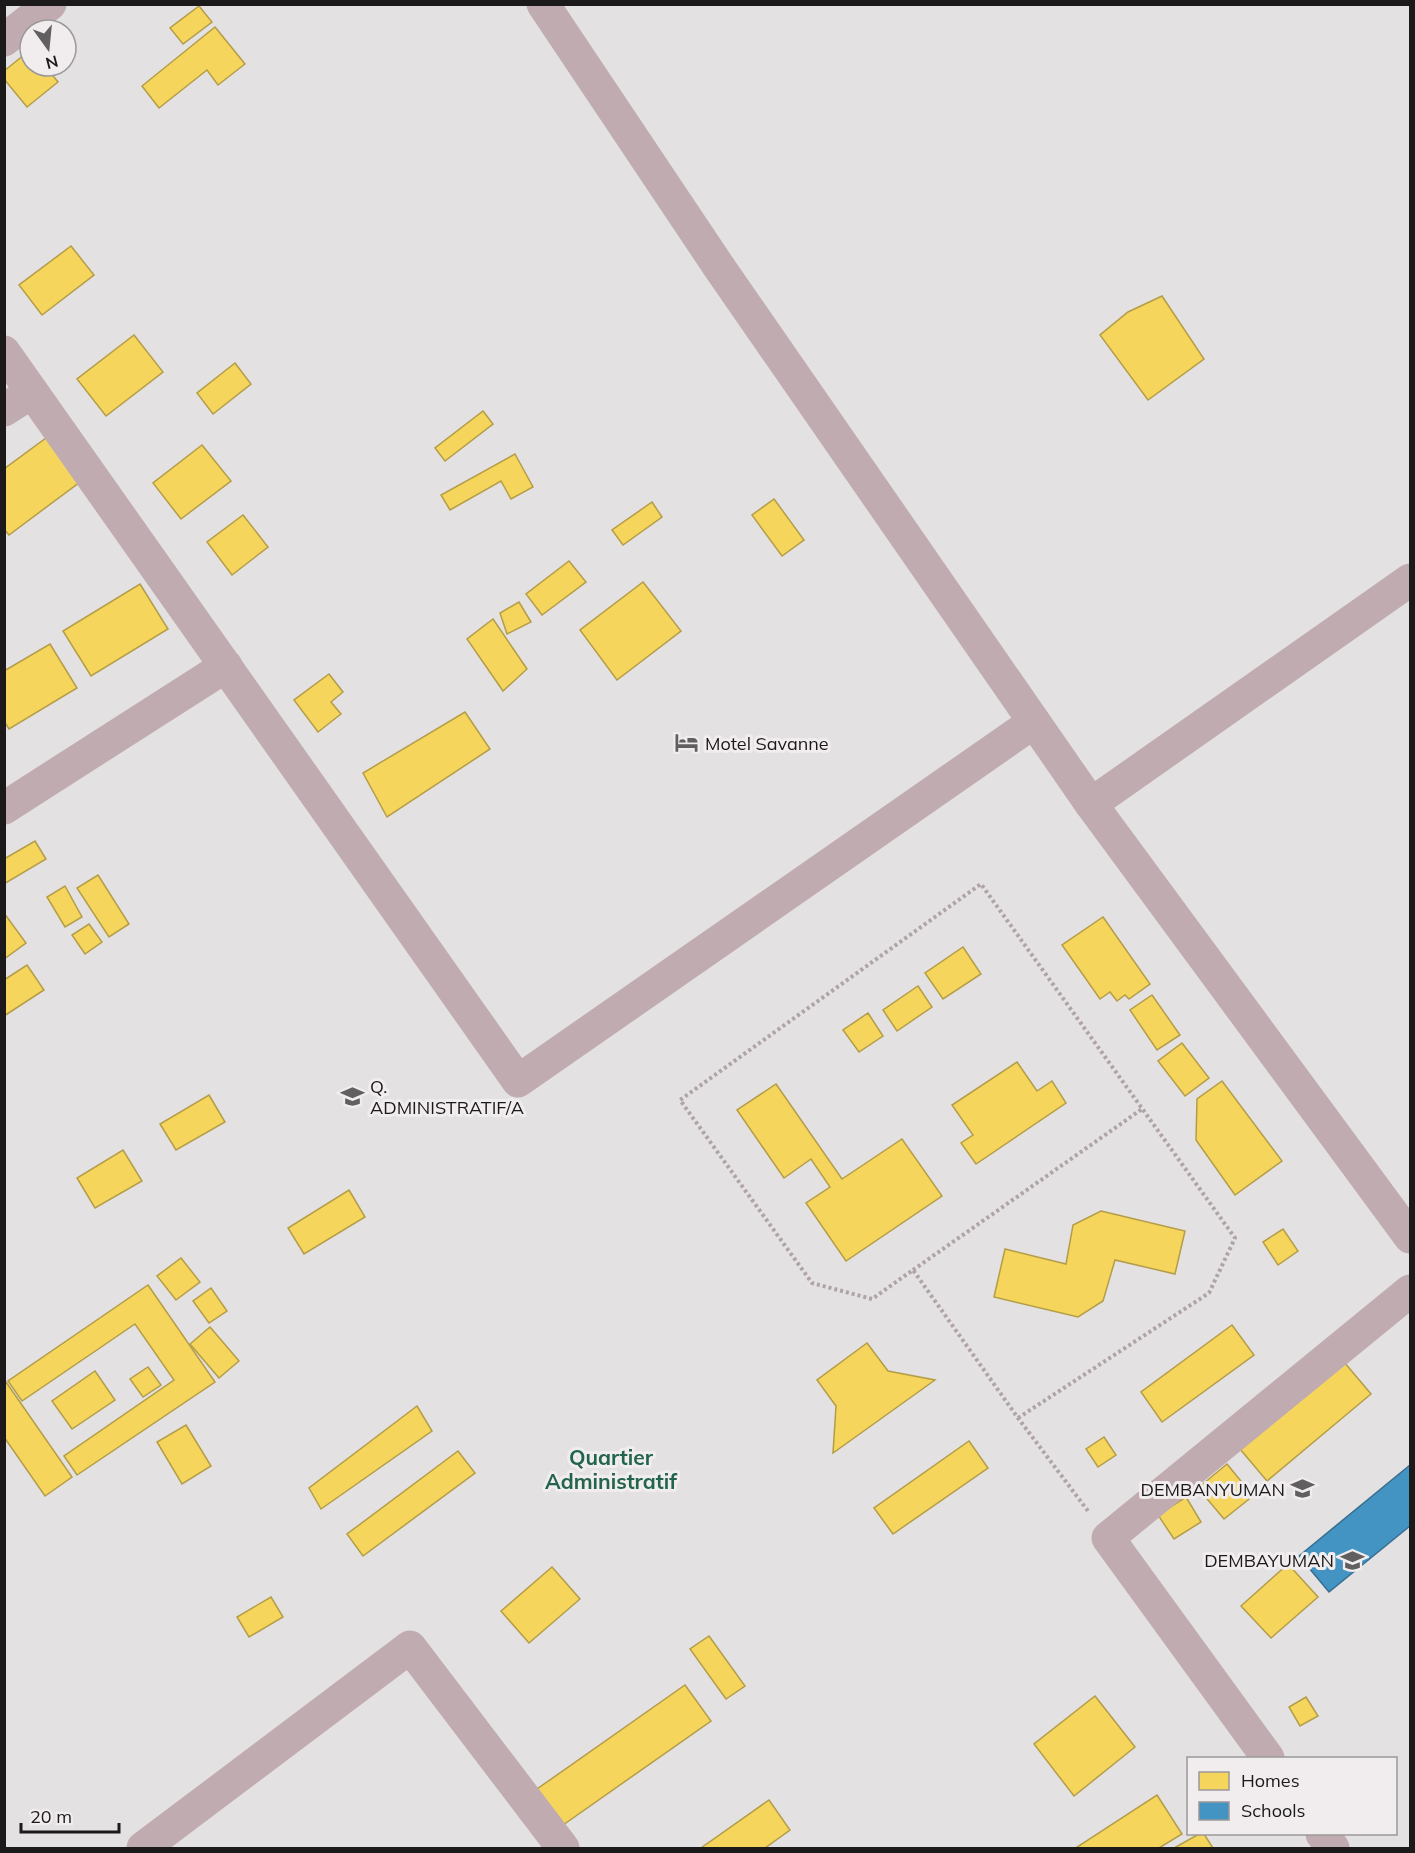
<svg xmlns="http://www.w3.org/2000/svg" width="1415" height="1853" font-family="Mulish,sans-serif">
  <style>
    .homes { fill: #f6d55c; stroke: #b49d48; stroke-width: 1.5 }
    .schools { fill: #4393c3; stroke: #376e90; stroke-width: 1.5 }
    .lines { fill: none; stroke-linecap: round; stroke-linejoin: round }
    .path { stroke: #afa3a6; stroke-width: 4; stroke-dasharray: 3 3; stroke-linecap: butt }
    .minor { stroke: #c0abb0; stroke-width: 33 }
    .tertiary { stroke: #c0abb0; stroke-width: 33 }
    .labels { text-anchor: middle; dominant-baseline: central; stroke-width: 6; stroke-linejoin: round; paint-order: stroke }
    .poi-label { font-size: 18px; fill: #1b191a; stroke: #f1edee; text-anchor: start }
    .quarter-label { font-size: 21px; font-weight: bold; fill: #22654c; stroke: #f1edee }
  </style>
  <rect width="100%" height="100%" fill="#e3e1e1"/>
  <!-- homes -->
  <g class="homes">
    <polygon points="199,6 212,22 183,44 170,28"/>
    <polygon points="215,27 245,64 218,85 207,70 159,108 142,86"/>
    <polygon points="30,50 30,66 45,66 58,82 27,107 4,79 4,71"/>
    <polygon points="71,246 94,275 42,315 19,285"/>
    <polygon points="1162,296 1204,359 1148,400 1100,335 1128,312"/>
    <polygon points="134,335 163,372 106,416 77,379"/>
    <polygon points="235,363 251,384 213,414 197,393"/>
    <polygon points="483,411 493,424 445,461 435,448"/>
    <polygon points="46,438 80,482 9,535 4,529 4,469"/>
    <polygon points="202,445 231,481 181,519 153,483"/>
    <polygon points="515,454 533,487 511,499 501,481 450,510 441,495"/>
    <polygon points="774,499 804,540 782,556 752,515"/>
    <polygon points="652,502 662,517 623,545 612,530"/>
    <polygon points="243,515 268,547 232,575 207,542"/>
    <polygon points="569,561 586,582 542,615 526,594"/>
    <polygon points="643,582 681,631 617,680 580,630"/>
    <polygon points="140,584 168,629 91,676 63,631"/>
    <polygon points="519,602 531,622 507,634 500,613"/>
    <polygon points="493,619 527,669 503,691 467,639"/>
    <polygon points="50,644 77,688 9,729 4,721 4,671"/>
    <polygon points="329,674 343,692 331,702 341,714 318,732 294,700"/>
    <polygon points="465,712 490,749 387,817 363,773"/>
    <polygon points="35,841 46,859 4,884 4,859"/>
    <polygon points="98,875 129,924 109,937 77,888"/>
    <polygon points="65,886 82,917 65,927 47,897"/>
    <polygon points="4,913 26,943 4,959"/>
    <polygon points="1103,917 1150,984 1129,999 1125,995 1117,1001 1110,992 1100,999 1062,945"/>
    <polygon points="89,924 102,942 85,954 72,935"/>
    <polygon points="963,947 981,974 943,999 925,973"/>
    <polygon points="27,965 44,990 4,1016 4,980"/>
    <polygon points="918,986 932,1007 897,1031 883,1010"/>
    <polygon points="1152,995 1180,1035 1157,1050 1130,1010"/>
    <polygon points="868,1013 883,1036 859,1052 843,1030"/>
    <polygon points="1182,1043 1209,1078 1185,1096 1158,1061"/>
    <polygon points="1017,1062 1037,1091 1052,1081 1066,1103 976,1164 961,1143 973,1135 952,1105"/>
    <polygon points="1222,1081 1282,1161 1235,1195 1196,1140 1197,1099"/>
    <polygon points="776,1084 842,1179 902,1139 942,1196 846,1261 806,1203 830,1187 811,1159 784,1178 737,1110"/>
    <polygon points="209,1095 225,1122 176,1150 160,1124"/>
    <polygon points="123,1150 142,1181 95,1208 77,1178"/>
    <polygon points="349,1190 365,1217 304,1254 288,1228"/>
    <polygon points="1101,1211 1185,1231 1175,1274 1115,1260 1103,1301 1078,1317 994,1297 1005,1249 1066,1264 1073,1225"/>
    <polygon points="1283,1229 1298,1251 1278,1265 1263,1242"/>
    <polygon points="181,1258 200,1282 176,1300 157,1276"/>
    <polygon points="148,1285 215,1382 77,1475 64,1456 174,1380 135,1324 22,1401 8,1381"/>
    <polygon points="211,1288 227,1311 209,1323 193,1301"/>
    <polygon points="1232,1325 1254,1355 1162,1422 1141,1392"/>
    <polygon points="210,1327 239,1361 219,1378 190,1344"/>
    <polygon points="867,1343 888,1371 935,1380 833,1453 836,1406 817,1380"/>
    <polygon points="1344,1362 1371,1394 1267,1481 1240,1449"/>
    <polygon points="148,1367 161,1385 143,1397 130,1379"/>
    <polygon points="95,1371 115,1400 72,1429 52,1401"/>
    <polygon points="6,1382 72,1477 45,1496 4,1437 4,1383"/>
    <polygon points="417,1406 432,1431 321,1509 309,1488"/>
    <polygon points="186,1425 211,1466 182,1484 157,1442"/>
    <polygon points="1104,1437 1116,1455 1098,1467 1086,1449"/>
    <polygon points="969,1441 988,1468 893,1534 874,1508"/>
    <polygon points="458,1451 475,1473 363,1556 347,1534"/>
    <polygon points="1227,1464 1253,1496 1224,1519 1198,1488"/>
    <polygon points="1186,1497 1201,1522 1174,1539 1158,1515"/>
    <polygon points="1288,1564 1318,1597 1271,1638 1241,1606"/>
    <polygon points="552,1567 580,1599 529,1643 501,1611"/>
    <polygon points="271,1597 283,1617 249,1637 237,1617"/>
    <polygon points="709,1636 745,1686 726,1699 690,1649"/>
    <polygon points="685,1685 711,1721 563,1825 537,1789"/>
    <polygon points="1095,1696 1135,1747 1074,1796 1034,1744"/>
    <polygon points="1306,1697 1318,1716 1300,1726 1289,1707"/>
    <polygon points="1157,1795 1182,1834 1159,1848 1078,1848 1077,1847"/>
    <polygon points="769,1800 790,1830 765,1848 701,1848"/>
    <polygon points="1199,1834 1204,1834 1213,1848 1174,1848"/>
  </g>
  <!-- schools -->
  <polygon class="schools" points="1410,1465 1410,1526 1329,1592 1299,1556"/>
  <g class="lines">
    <!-- path -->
    <g class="path">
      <polyline points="913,1270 1142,1109"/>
      <polyline points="1018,1418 1209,1293 1235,1238 981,884 680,1100 812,1283 872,1299 913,1270 1018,1418 1088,1511"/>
    </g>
    <!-- minor -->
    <g class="minor">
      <polyline points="4,40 50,4"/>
      <polyline points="4,352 518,1081 1034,722"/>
      <polyline points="4,410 32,392"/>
      <polyline points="1091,804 1410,580"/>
      <polyline points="4,808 226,666"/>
      <polyline points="1268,1758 1108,1538 1410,1291"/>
      <polyline points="1322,1834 1333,1848"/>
      <polyline points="143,1848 410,1647 563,1848"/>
    </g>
    <!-- tertiary -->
    <polyline class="tertiary" points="543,4 719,267 1091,804 1410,1237"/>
  </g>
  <!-- icons -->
  <defs>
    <symbol id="hotel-bare" viewBox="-9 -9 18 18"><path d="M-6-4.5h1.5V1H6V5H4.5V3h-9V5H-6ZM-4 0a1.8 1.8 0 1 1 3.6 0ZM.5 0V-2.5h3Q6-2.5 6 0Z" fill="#615f60" stroke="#f1edee" stroke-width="2.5" paint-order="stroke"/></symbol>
    <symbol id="school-bare" viewBox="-9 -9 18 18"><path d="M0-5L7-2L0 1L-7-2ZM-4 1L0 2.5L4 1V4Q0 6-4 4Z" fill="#615f60" stroke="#f1edee" stroke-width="2.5" paint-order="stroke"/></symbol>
  </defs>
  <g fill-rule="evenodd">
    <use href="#hotel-bare" x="670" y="726" width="33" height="33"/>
    <use href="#school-bare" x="336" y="1080" width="33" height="33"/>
    <use href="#school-bare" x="1286" y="1472" width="33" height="33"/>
    <use href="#school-bare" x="1336" y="1544" width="33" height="33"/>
  </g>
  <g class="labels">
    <!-- poi labels -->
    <g class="poi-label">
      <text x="705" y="743">Motel Savanne</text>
      <text x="370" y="1086">Q.<tspan x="370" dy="21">ADMINISTRATIF/A</tspan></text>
      <text x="1285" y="1489" text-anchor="end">DEMBANYUMAN</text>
      <text x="1334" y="1560" text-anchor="end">DEMBAYUMAN</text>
    </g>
    <!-- quarter labels -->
    <g class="quarter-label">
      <text x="611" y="1457">Quartier<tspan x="611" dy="24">Administratif</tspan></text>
    </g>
  </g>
  <!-- border -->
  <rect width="1415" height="1853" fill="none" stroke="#1b191a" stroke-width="12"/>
  <!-- legend -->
  <rect x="1187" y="1757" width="210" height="78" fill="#f1edee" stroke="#9b9899" stroke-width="1.5"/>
  <rect x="1199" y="1772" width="30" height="18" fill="#f6d55c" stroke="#9b9899" stroke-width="1.5"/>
  <text x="1241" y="1787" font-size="18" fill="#1b191a">Homes</text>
  <rect x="1199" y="1802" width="30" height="18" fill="#4393c3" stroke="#9b9899" stroke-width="1.5"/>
  <text x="1241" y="1817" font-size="18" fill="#1b191a">Schools</text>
  <!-- north arrow -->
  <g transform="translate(48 48) rotate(165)"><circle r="28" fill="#f1edee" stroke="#9b9899" stroke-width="1.5"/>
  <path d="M0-4.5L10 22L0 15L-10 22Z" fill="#615f60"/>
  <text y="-9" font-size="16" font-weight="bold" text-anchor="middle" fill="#1b191a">N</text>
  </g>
  <!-- scale -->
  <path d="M21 1823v9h98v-9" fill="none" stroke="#1b191a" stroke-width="3"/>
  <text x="30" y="1823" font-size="18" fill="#1b191a" stroke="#f1edee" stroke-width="4.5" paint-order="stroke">20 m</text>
</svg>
